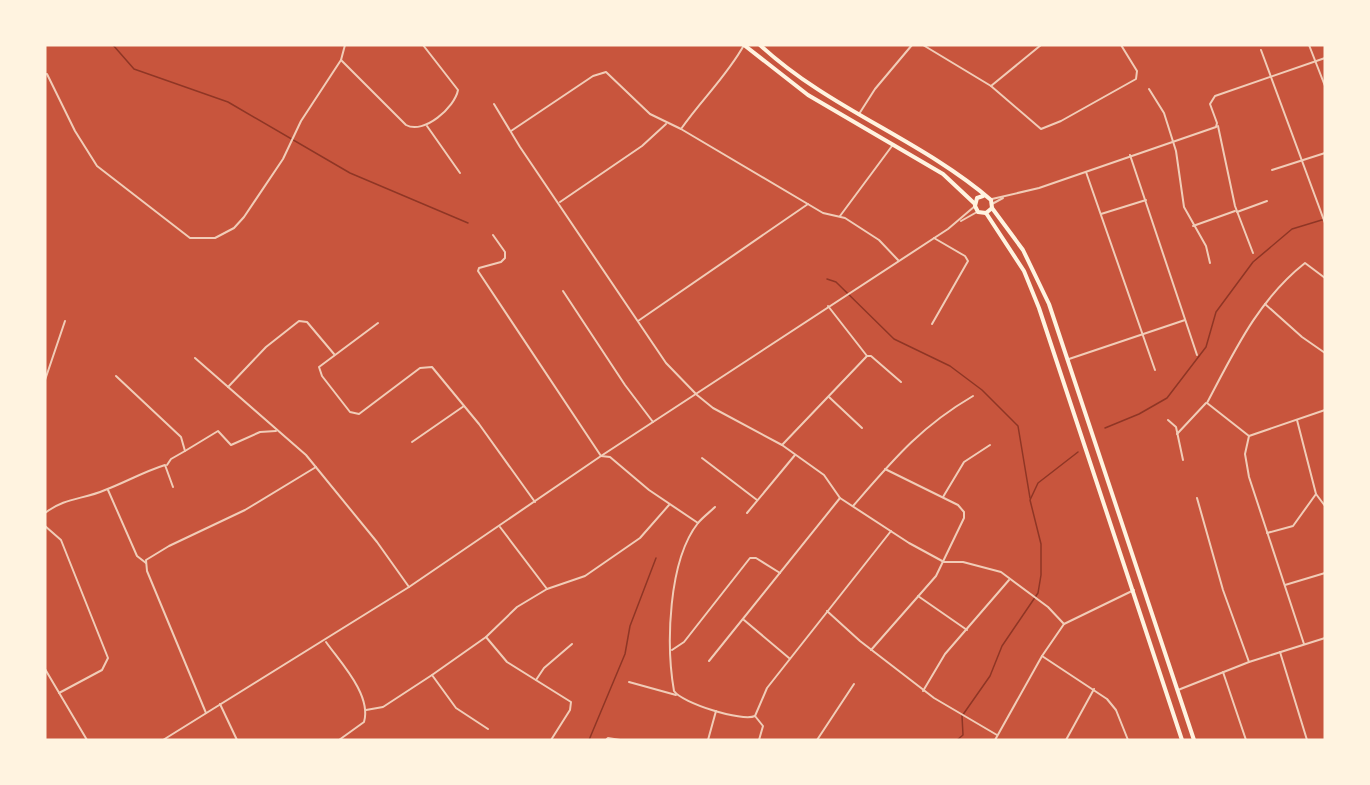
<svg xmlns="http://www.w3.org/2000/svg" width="1370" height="785" font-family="Arial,sans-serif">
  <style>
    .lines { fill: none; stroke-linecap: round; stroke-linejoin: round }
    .stream { stroke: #8f3625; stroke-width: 1.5 }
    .minor { stroke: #f1ccb7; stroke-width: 2 }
    .primary { stroke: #fff3e0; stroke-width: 4 }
  </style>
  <rect width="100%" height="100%" fill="#c8553d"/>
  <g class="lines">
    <!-- stream -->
    <g class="stream">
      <polyline points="113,45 134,69 228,102 350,173 468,223"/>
      <polyline points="827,279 836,282 894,339 950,366 982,390 1018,426 1030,498"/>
      <polyline points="1105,428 1139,414 1167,398 1206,347 1216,312 1253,262 1292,229 1325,219"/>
      <polyline points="589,740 625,654 630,626 656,558"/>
      <polyline points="957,740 963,735 962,716 990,676 1002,646 1038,593 1041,575 1041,544 1030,500 1038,483 1078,452"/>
    </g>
    <!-- minor -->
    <g class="minor">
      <polyline points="923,45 991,86 1041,129 1061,121 1136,79 1137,71 1121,45"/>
      <polyline points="1309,45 1325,86"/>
      <polyline points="1261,50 1325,223"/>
      <path d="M 341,60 L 406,125 C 424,135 455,107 458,90 L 423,45"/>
      <polyline points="47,74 75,131 97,166 190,238 215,238 234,228 244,217 283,159 301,121 341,60 345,45"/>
      <polyline points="991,86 1041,45"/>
      <polyline points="1149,89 1164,113 1176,151 1184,207 1206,246 1210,263"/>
      <polyline points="494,104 520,147 666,363 697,395 713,408 782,445 824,475 840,498 909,543 944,562 963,562 1001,572 1048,607 1064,624"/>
      <polyline points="859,114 875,89 912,45"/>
      <polyline points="427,126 460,173"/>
      <polyline points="1218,126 1235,206 1253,253"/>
      <path d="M 681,129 C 701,100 727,76 744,45"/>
      <polyline points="511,131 593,76 606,72 650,114 681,129 823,213 845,218 879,240 898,260"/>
      <polyline points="1130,155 1197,355"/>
      <polyline points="1272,170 1325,153"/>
      <polyline points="1086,172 1155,370"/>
      <polyline points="992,199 1039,188 1216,127 1217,123 1210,104 1215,96 1325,58"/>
      <polyline points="560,202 642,146 666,124"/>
      <polyline points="992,204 1003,198"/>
      <polyline points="1237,212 1267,201"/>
      <polyline points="1101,214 1146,200"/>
      <polyline points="840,216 892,146"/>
      <polyline points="961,221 977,212"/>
      <polyline points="1193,226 1235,211"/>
      <polyline points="493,235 505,252 505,258 501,262 479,268 478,271 601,456 610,457 649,490 698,523"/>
      <polyline points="563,291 625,385 653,422"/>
      <polyline points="1265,304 1302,337 1325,353"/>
      <polyline points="828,306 867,356 871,356 901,382"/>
      <polyline points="638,321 808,204"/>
      <polyline points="378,323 319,367 322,376 350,412 359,414 420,368 432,367 479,424 535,502"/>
      <polyline points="932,324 968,261 965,256 934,238"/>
      <polyline points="195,358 306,455 377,542 409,587"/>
      <polyline points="1069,359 1185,320"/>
      <polyline points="116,376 181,437 185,451 171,459 167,465"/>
      <polyline points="45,380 65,321"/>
      <polyline points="228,387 266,347 299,321 307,322 334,354"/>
      <polyline points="829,397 862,428"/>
      <polyline points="1168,420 1176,427 1183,460"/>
      <polyline points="1297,420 1316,494 1325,506"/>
      <polyline points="1177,434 1206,403"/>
      <path d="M 1249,436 L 1207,403 C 1234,352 1258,300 1305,263 L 1325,278"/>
      <polyline points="412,442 464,406"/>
      <polyline points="782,445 867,356"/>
      <polyline points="185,451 218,431 231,445 260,432 276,431"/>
      <polyline points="702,458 757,500"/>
      <polyline points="108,490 137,556 146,563"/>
      <polyline points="943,497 964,462 990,445"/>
      <polyline points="1197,498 1223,590 1249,662"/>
      <path d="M 853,506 C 893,460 920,427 973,396"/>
      <path d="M 715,507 C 710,512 703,517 698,523 C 668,561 666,645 674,691 C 682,703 742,722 755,716"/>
      <path d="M 45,513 C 66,497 82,500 105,490 C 126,482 143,472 165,465 L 173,487"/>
      <polyline points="747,513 795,455"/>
      <polyline points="45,526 61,540 108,658 102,670 59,693"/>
      <polyline points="500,527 547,589"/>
      <polyline points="1267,533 1293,526 1316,494"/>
      <polyline points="1285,585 1325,573"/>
      <polyline points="918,596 967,630"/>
      <polyline points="827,611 860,641 934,698 997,735"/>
      <polyline points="744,620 789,658"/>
      <polyline points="486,637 507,662 571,702 570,710 551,740"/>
      <path d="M 326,642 C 340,662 372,695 364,722 L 339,740"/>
      <polyline points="1304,644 1249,477 1245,454 1249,436 1325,410"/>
      <polyline points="672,650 684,642 750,558 756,558 780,573"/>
      <polyline points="871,650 936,576 964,518 964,512 958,505 885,469"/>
      <polyline points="1280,652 1307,740"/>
      <polyline points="1042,656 1107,699 1116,710 1128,740"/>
      <polyline points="709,661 840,498"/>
      <polyline points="45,669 87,740"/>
      <polyline points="1223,672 1246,740"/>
      <polyline points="432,675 456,708 488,729"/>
      <polyline points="536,680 544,668 572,644"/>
      <polyline points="629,682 676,695"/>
      <polyline points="1178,690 1249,662 1325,638"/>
      <polyline points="923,691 945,654 1009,580"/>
      <polyline points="220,704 237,740"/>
      <polyline points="366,710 383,707 432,675 486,637 517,607 547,589 585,576 640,538 669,505"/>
      <polyline points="206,713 147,571 146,560 169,546 245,510 316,467"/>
      <polyline points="163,740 409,587 601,456 948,229 975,206"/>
      <polyline points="606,740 608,738 620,740"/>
      <polyline points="708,740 716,711"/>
      <polyline points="759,740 763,726 755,716 767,688 891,531"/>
      <polyline points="817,740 854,684"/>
      <polyline points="995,740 1042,656 1064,624 1134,590"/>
      <polyline points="1066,740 1094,689"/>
    </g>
    <!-- primary -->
    <g class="primary">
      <polyline points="744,45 808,95 943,174 975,204"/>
      <path d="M 760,45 C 829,109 920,139 991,200 L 992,208 L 986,213 L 978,212 L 975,206 L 977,198 L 983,196"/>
      <polyline points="992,208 1023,250 1049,304 1194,740"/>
      <polyline points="986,213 1024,271 1039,308 1182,740"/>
    </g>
  </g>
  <!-- border -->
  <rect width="1370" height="785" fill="none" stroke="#fff3e0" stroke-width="93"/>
</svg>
